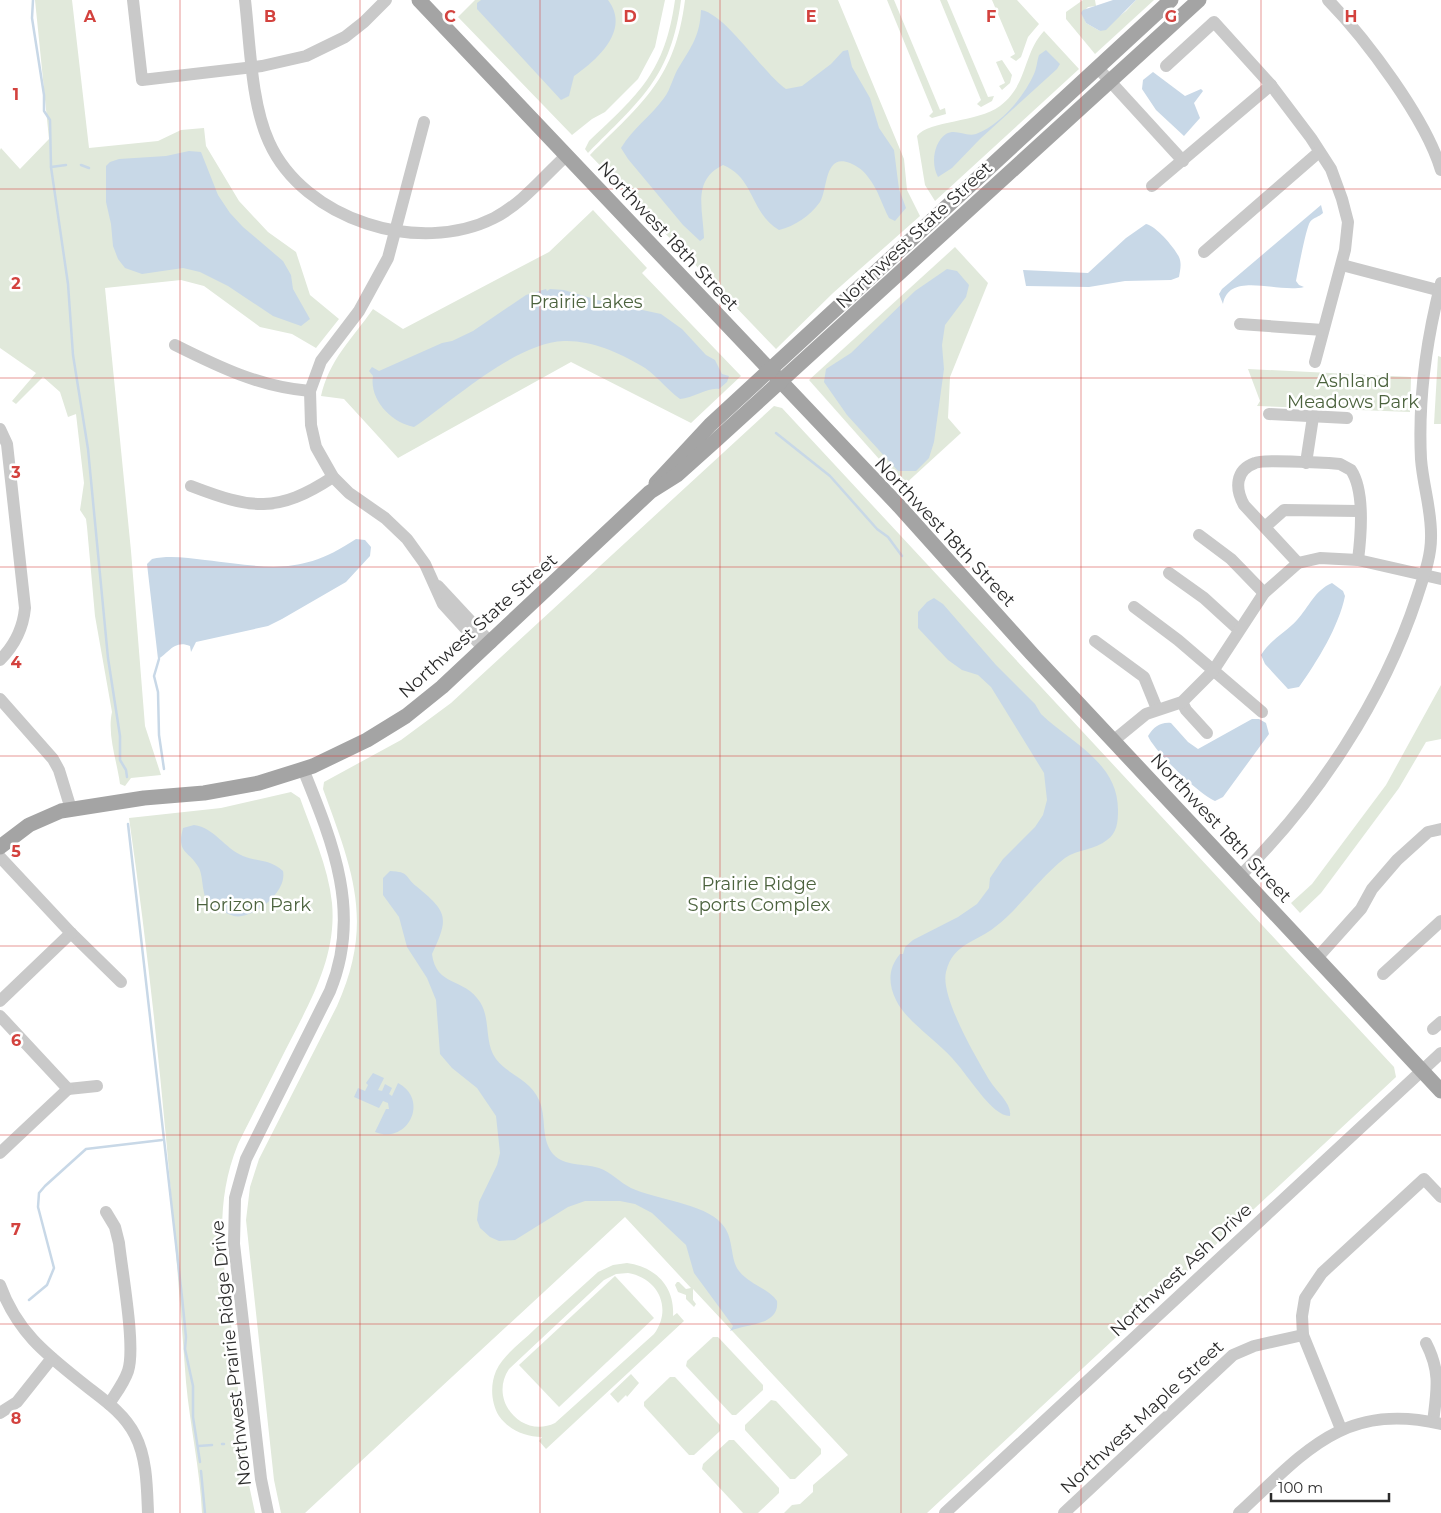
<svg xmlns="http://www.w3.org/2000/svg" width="1441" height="1513" font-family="Montserrat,sans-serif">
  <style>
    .green { fill: #e1e9db; fill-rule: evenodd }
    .water { fill: #c8d8e7 }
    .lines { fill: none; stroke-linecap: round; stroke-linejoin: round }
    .stream { stroke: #c8d8e7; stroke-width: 2.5 }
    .minor { stroke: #c9c9c9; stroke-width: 12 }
    .major { stroke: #a4a4a4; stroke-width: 15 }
    .grid { fill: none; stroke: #d3423e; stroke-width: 1; stroke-opacity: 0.55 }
    .labels { text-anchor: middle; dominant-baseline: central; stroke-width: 5; stroke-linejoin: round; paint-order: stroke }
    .street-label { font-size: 18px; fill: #2c2c2c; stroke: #fff }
    .park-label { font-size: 18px; fill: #4c633e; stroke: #fff }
    .grid-label { font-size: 16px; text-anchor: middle; font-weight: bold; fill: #d3423e; stroke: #fff; stroke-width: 5; stroke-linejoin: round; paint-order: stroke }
  </style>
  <rect width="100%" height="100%" fill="#fff"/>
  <!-- green -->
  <g class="green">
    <path d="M 35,0 L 72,0 L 89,148 L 158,141 L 181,130 L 204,128 L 206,146 L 239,201 L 268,232 L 296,252 L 310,295 L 339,319 L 316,348 L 292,334 L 260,327 L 204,286 L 181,280 L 105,288 L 131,551 L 145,726 L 161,775 L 131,778 L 125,786 L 120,784 C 117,761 107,735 112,712 L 95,616 L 87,527 L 86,519 L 80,510 L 84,483 L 76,414 L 68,417 L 60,392 L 43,377 L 16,404 L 12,401 L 36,373 L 0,348 L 0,150 L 1,148 L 20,169 L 49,139 Z"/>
    <polygon points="475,0 665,0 655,47 638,79 605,112 592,119 572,135 458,17"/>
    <path d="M 675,0 L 681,0 C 671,78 640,100 588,153 L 585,149 L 589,141 C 639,94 665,72 675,0 Z"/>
    <path d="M 685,0 L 838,0 L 904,159 L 907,190 L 920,216 L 833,293 L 776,349 L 590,155 C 643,102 675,79 685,0 Z"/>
    <polygon points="887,0 894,0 940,110 945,108 946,114 932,118 929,116 933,112"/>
    <polygon points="940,0 947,0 988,97 994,96 992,101 981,107 977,104 981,100"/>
    <polygon points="992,0 1017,0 1039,24 1028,37 1021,57 1016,61 1010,57 1015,54"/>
    <polygon points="1083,0 1095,0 1096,6 1088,7 1082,13 1086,23 1100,31 1126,11 1136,0 1154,0 1095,54 1066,19 1066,12"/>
    <path d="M 1044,31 L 1079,69 L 935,201 L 925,185 L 917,136 C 929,120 977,123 1000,106 C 1028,85 1023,53 1044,31 Z"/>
    <polygon points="1002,60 1012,75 1010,83 1002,90 999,86 1005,83 996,62"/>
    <path d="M 593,210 L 647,268 L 642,273 L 741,376 L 691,423 L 571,362 L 398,458 L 344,399 L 321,396 C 329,360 352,339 373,309 L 403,329 L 549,252 Z"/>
    <polygon points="955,247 988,283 950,377 948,418 961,433 903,486 809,380"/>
    <polygon points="1438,356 1441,357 1441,424 1434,424"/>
    <polygon points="1248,369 1411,377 1410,412 1257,406 1260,401"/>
    <path d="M 774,406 L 782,408 L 1394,1067 L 1396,1077 L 927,1513 L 784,1513 L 792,1505 L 800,1504 L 813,1492 L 813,1485 L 848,1455 L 693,1289 L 693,1300 L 696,1304 L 694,1307 L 686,1299 L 686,1295 L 678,1292 L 675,1285 L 677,1282 L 679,1282 L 686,1289 L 691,1288 L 625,1217 L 305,1513 L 281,1513 L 274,1480 L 246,1220 L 250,1187 L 259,1159 L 337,1006 C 375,922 352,869 323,789 L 324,782 L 401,740 L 451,703 Z"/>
    <polygon points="1441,685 1441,739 1426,742 1399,788 1321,893 1300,913 1291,903 1312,884 1386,785"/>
    <path d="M 291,792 L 300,798 C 312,832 328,866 332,903 C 337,957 310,1002 286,1049 C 270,1081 254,1112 238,1144 C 212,1208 224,1266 232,1332 C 237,1383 243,1434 249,1485 L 255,1513 L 202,1513 C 200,1469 190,1426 186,1382 C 172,1193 156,1005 129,818 L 221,808 Z"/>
    <path d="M 627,1263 C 656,1267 675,1287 673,1316 L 677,1313 L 684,1321 L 546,1449 L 539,1441 L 542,1437 C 525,1437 509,1430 499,1416 C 491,1403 490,1385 496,1371 C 504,1354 522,1342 535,1329 C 556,1310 577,1291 598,1272 L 613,1265 ZM 628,1273 C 658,1278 673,1308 654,1334 L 555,1423 C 522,1439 488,1400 509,1369 L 604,1280 L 616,1274 Z"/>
    <polygon points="615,1276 654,1318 559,1407 519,1365"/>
    <polygon points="713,1337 718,1337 763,1385 763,1390 736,1415 732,1415 686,1366 687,1361"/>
    <polygon points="631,1374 639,1383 627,1397 626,1395 618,1403 610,1394"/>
    <polygon points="670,1377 675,1377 720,1425 720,1431 694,1455 689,1455 644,1406 644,1402"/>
    <polygon points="771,1400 776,1401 821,1449 821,1454 795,1479 790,1479 745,1430 745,1425"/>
    <polygon points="729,1440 734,1440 779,1488 779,1493 758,1513 743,1513 702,1469 703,1464"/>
  </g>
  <!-- water -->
  <g class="water">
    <path d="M 481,0 L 608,0 C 631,30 597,60 574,76 L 569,96 L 561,100 L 477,9 L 477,3 Z"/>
    <polygon points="1113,0 1136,0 1106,30 1100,31 1086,23 1081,13 1083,10"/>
    <path d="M 701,10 C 726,14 762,72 786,89 L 802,86 L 831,64 L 843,51 L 848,50 L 852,67 L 870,98 L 879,128 L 894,150 L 899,189 L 906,208 L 895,221 L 889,218 C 882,205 878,189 868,177 C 863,170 857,166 850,163 C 824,153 828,189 820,202 C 810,216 795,226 779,230 C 750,213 755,178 723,165 C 692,180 703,209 704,238 L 700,241 L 683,225 L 628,159 L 621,148 C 634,127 650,117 664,98 C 671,89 673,76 679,67 C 692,46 700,35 701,10 Z"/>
    <path d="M 1046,50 L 1060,64 L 1057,69 L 980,139 L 952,168 L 938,177 C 931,165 933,143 946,134 C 956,128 965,137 976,134 C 1000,125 1024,97 1034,74 C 1037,67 1037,61 1039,55 Z"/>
    <polygon points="1153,72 1185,96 1201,89 1203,91 1194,103 1200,118 1184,136 1156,110 1142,89 1143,80"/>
    <polygon points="189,151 201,152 218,195 230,213 243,227 283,261 291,275 293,289 310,319 301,326 273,316 228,286 200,272 183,268 142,274 125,268 118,259 113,246 111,224 106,202 106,166 110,162 119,159 166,156"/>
    <path d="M 1321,205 L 1323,213 C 1319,217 1314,217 1310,222 C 1306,228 1298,271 1296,281 L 1299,285 L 1304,287 C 1279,294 1229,270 1223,304 L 1219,294 L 1222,289 Z"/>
    <path d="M 1146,224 C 1156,226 1174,247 1179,257 C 1182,264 1180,270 1179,277 L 1171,280 L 1125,281 L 1089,287 L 1026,286 L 1023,270 L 1088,273 L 1126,238 Z"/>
    <polygon points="947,269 957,271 969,285 966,297 945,325 942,345 944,369 934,442 929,458 916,471 898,471 847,415 824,382 826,369 851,353 915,291"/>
    <path d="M 546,289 L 547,291 L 550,289 L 564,290 L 601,301 L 661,314 L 682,329 L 706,355 L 715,360 L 722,374 L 729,376 L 727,382 L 719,389 C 708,387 694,398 680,399 C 666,389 655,373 640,365 C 618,352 590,340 564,341 C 515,343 454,400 414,427 C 392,423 369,400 373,376 L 369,371 L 372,367 L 379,371 L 442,343 L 452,341 L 473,331 L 526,295 Z"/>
    <path d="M 356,539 L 365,540 L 371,547 L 370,556 L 346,582 L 282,619 L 268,626 L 196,642 L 191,652 L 190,646 C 174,639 168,654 158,659 L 147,564 L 152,559 C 169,555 188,558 205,560 C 268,567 299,577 356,539 Z"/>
    <path d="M 1332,583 L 1343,591 L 1345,596 C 1339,626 1317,662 1299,687 L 1288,689 L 1265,664 L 1261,655 C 1271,639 1285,633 1297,620 C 1309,607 1315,590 1332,583 Z"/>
    <path d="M 934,598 L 943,604 L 996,665 L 1035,704 L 1041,714 C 1071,743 1118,762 1118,810 C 1118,822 1117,833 1107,840 C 1095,850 1078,849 1065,858 C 1039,878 1021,907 995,927 C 977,942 953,943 946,972 C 940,997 977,1059 990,1081 C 997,1092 1012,1104 1010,1116 C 1000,1116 990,1105 983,1097 C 972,1084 963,1070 952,1058 C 936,1040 905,1020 896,1000 C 888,984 888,968 900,954 L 903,954 L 905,947 L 913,940 L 958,917 L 977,904 L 989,888 L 990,878 L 1003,859 L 1035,827 L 1043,815 L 1047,800 L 1044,773 L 991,687 L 978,675 L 962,670 L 948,660 L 918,628 L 918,612 L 927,602 Z"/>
    <path d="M 1252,719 L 1259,719 L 1266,723 L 1269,734 L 1223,797 L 1215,801 C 1199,794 1154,751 1148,736 C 1154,727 1160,722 1171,723 L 1188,742 L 1198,749 Z"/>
    <path d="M 194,825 C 215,828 224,848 243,856 C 258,862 270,859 283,871 C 287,891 259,913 242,916 C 233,918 228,913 220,910 C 217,908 212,907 210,905 C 201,895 204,879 199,868 C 189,850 176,854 183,828 Z"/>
    <path d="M 390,871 C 410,872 404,876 416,886 C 448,912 449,918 432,954 C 436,987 464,977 480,1002 C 491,1019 484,1043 496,1059 C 509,1076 530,1079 539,1100 C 547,1117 540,1138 553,1154 C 565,1167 584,1163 599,1168 C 611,1172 619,1182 631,1188 C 655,1199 705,1204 721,1223 C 735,1237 729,1258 739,1271 C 749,1284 769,1289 777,1301 C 780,1326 745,1324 730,1331 L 733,1326 L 694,1273 L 686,1245 L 652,1213 L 635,1204 L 620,1201 L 585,1201 L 568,1207 L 515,1240 L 499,1241 L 490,1237 L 480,1228 L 477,1220 L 479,1202 L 497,1165 L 500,1153 L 496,1116 L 477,1088 L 452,1068 L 440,1054 L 436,1000 L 427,978 L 407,947 L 399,917 L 383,895 L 383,878 Z"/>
    <path d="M 373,1073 L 384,1078 L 378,1090 L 382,1091 L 385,1084 L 392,1088 L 389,1094 L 392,1096 L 398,1083 C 430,1100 408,1145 375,1132 L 386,1109 L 389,1109 L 388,1103 L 383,1101 L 379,1108 L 354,1097 L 358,1088 L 365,1091 L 368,1085 L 366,1083 Z"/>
  </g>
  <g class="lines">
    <!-- stream -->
    <g class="stream">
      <polyline points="33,0 32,18 44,95 44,111 50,120 51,167 68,284 73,355 88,449 108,658 120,736 120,760 126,770 127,777"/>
      <polyline points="81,165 89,168"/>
      <polyline points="51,167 66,165"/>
      <polyline points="776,433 830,476 877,529 888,537 902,556"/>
      <polyline points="159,659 154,676 158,692 159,735 164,769"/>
      <polyline points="128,824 182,1297 186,1337 185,1349 193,1386 193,1417 200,1462"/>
      <polyline points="29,1300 47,1285 54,1268 38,1207 39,1193 45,1186 86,1149 162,1140"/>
      <polyline points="222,1444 224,1444"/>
      <polyline points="199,1446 212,1445"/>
      <polyline points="201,1471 205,1513"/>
    </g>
    <!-- minor -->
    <g class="minor">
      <polyline points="133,0 142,80 262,66 306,56 345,37 364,22 386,0"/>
      <path d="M 245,0 C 250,43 251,103 269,142 C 304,220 419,256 494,218 C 523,203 543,177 566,156"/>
      <path d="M 1328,0 C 1366,39 1426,119 1441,170"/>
      <polyline points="1166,66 1214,22 1271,85 1311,138 1331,169 1342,199 1348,222 1345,250 1315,362"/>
      <polyline points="1097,67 1183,161"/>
      <polyline points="424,122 388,258 359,311 321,361 310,391 311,425 316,447 333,477 349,493 385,518 407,539 425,564 443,604 484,649"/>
      <polyline points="1152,186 1271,85"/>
      <polyline points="1204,252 1319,152"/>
      <polyline points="1342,265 1441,291"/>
      <polyline points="1240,324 1323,330"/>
      <path d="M 175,345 C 219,367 260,387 310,391"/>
      <polyline points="1269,414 1347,418"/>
      <path d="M 0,429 L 7,444 L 25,608 C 23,629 15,645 0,660"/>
      <polyline points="1306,463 1313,417"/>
      <path d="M 191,486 C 251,509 277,514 333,477"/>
      <polyline points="1266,526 1284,510 1359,511"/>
      <polyline points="1199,535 1231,559 1264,593"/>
      <path d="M 1298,563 L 1244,505 C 1235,489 1235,470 1255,463 C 1263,459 1316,463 1329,463 L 1340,464 L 1351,470 C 1365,491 1361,536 1358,560"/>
      <polyline points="1169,573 1204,598 1239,630"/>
      <polyline points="438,586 491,643"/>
      <polyline points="1134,607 1178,640 1262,712"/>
      <polyline points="1095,641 1144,677 1157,709"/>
      <polyline points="0,699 53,759 59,770 71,809"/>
      <polyline points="1182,702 1186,710 1207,733"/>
      <polyline points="1113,741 1146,714 1182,702 1213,671 1264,593 1298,563 1320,558 1358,560 1441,579"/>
      <polyline points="0,857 71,933 121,982"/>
      <path d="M 1240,876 C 1317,800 1383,700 1417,597 C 1423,578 1431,558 1431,538 C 1432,511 1423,486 1421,459 C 1418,399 1426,341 1441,283"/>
      <polyline points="1318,957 1361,909 1372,889 1397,860 1428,832 1441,829"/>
      <polyline points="1383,974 1441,921"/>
      <polyline points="0,1001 71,933"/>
      <polyline points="0,1016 68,1089"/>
      <polyline points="1433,1029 1441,1022"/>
      <polyline points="68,1089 97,1086"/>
      <polyline points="0,1153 68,1089"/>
      <path d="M 106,1212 L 115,1227 L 119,1243 C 122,1272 136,1347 128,1371 C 124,1383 116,1393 109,1404"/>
      <path d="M 0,1285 C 18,1335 50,1357 90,1389 C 107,1402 125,1415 135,1435 C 147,1458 147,1488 148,1513"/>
      <path d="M 1426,1343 C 1441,1372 1437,1390 1433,1422"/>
      <polyline points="0,1413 17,1402 52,1358"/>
      <polyline points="1341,1429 1303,1335 1302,1316 1305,1298 1322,1273 1424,1179 1441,1197"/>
      <path d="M 268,1513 L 261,1479 L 234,1244 L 235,1198 L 246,1159 L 330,991 C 362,913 333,843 303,769"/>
      <polyline points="945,1513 1441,1053"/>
      <polyline points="1064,1513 1233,1355 1254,1346 1303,1335"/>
      <path d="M 1239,1513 C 1304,1453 1343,1401 1441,1424"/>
    </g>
    <!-- major -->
    <g class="major">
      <polyline points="419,0 899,506 1032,654 1441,1091"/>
      <polyline points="656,483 710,425 1171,0"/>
      <polyline points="0,847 29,825 61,811 144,798 204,793 259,783 313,766 367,740 406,716 442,687 650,492 677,475 715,441 1199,0"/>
    </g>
  </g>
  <!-- grid -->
  <path class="grid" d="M 180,0 L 180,1513M 360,0 L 360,1513M 540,0 L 540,1513M 720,0 L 720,1513M 901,0 L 901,1513M 1081,0 L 1081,1513M 1261,0 L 1261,1513M 0,189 L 1441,189M 0,378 L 1441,378M 0,567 L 1441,567M 0,756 L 1441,756M 0,946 L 1441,946M 0,1135 L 1441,1135M 0,1324 L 1441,1324"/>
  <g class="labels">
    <!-- street labels -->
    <g class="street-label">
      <text transform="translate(914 235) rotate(-43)">Northwest State Street</text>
      <text transform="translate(668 236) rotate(47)">Northwest 18th Street</text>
      <text transform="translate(945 532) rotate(47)">Northwest 18th Street</text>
      <text transform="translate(478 626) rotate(-42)">Northwest State Street</text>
      <text transform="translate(1221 828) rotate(47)">Northwest 18th Street</text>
      <text transform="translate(1181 1270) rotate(-43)">Northwest Ash Drive</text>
      <text transform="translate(231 1353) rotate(-96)">Northwest Prairie Ridge Drive</text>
      <text transform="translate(1142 1417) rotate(-43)">Northwest Maple Street</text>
    </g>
    <!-- park labels -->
    <g class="park-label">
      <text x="586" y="302">Prairie Lakes</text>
      <text x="1353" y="381">Ashland<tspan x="1353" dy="21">Meadows Park</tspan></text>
      <text x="759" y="884">Prairie Ridge<tspan x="759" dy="21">Sports Complex</tspan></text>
      <text x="253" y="905">Horizon Park</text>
    </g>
  </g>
  <g class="grid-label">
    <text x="90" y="22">A</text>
    <text x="270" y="22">B</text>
    <text x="450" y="22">C</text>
    <text x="630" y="22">D</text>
    <text x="811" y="22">E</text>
    <text x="991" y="22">F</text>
    <text x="1171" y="22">G</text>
    <text x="1351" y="22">H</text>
    <text x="16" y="100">1</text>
    <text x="16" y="289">2</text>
    <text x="16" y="478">3</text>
    <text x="16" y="668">4</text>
    <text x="16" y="857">5</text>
    <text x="16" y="1046">6</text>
    <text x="16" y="1235">7</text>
    <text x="16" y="1424">8</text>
  </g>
  <!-- scale -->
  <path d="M1271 1493v8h118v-8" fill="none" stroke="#2c2c2c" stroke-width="2.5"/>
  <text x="1278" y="1493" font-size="15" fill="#2c2c2c" stroke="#ffffff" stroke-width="4" paint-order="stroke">100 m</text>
</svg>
